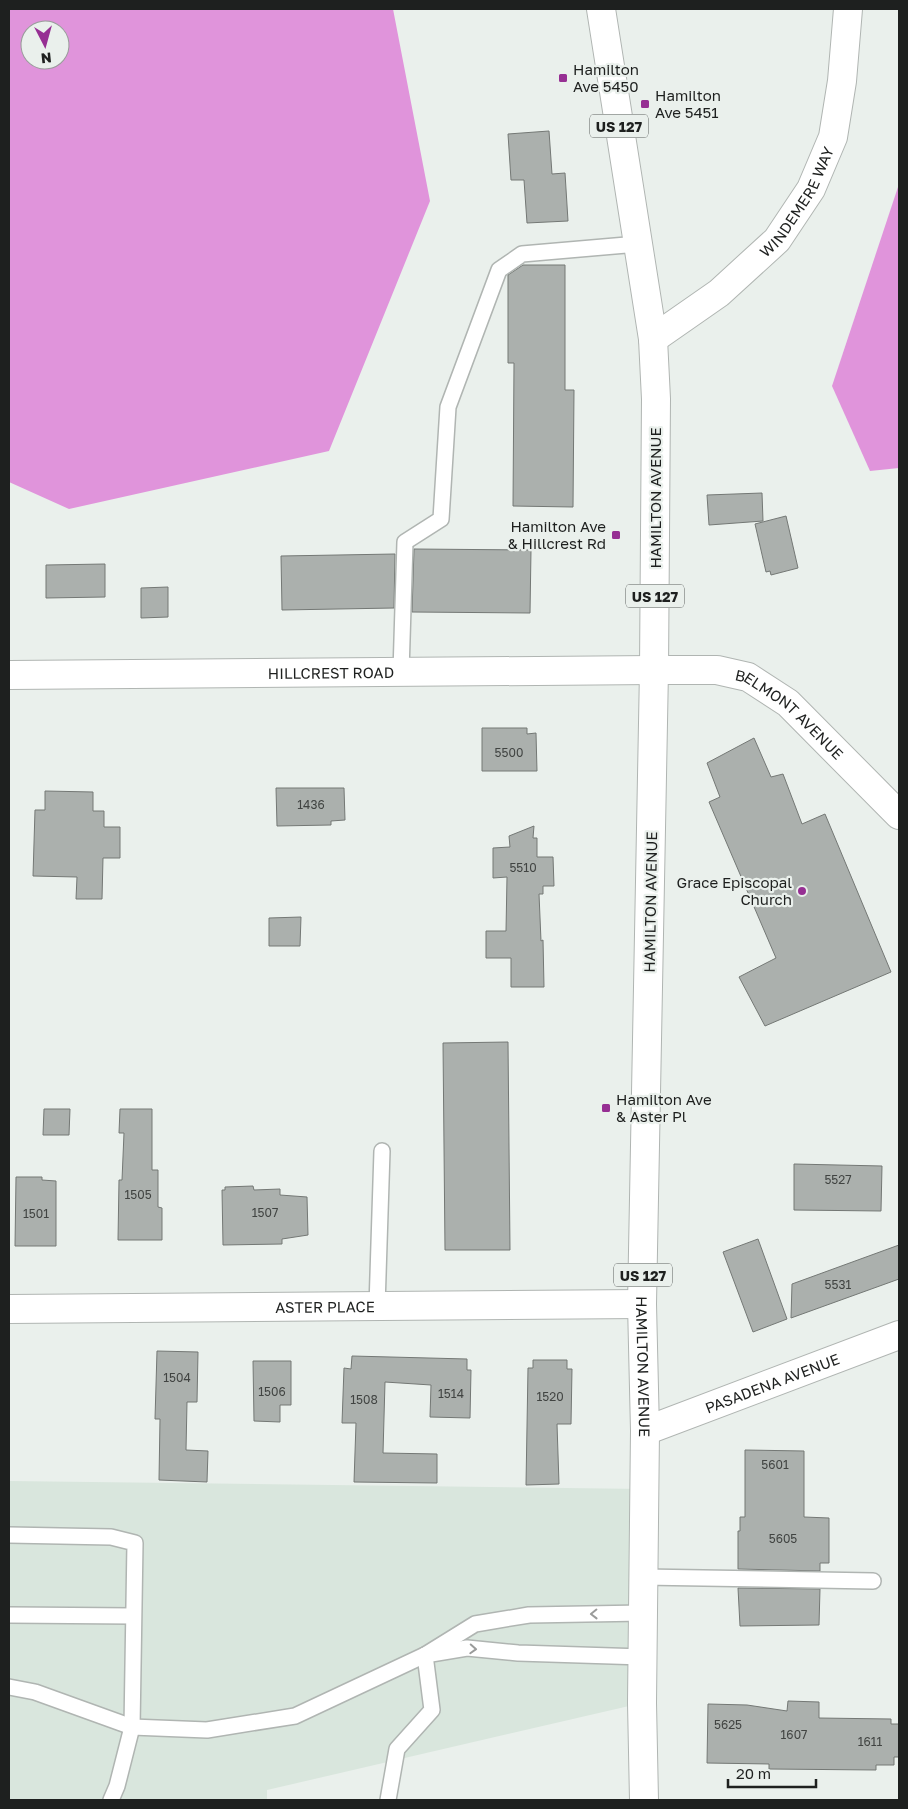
<svg xmlns="http://www.w3.org/2000/svg" width="908" height="1809" font-family="'Golos Text',sans-serif">
  <style>
    .built { fill: #d9e6dd }
    .forest { fill: #e094db; fill-rule: evenodd }
    .building { fill: #abb0ad; stroke: #747875 }
    .lines { fill: none; stroke-linecap: round; stroke-linejoin: round }
    .service-casing { stroke: #b0b5b2; stroke-width: 18 }
    .minor-casing { stroke: #b0b5b2; stroke-width: 30 }
    .tertiary-casing { stroke: #b0b5b2; stroke-width: 30 }
    .primary-casing { stroke: #b0b5b2; stroke-width: 30 }
    .service { stroke: #fff; stroke-width: 15 }
    .minor { stroke: #fff; stroke-width: 28 }
    .tertiary { stroke: #fff; stroke-width: 28 }
    .primary { stroke: #fff; stroke-width: 28 }
    .oneway { stroke: #9a9b9a }
    .poi-dot { fill: #962f93; stroke: #eaf0ec; stroke-width: 2 }
    .labels { text-anchor: middle; dominant-baseline: central; stroke-width: 4.5; stroke-linejoin: round; paint-order: stroke }
    .number-label { font-size: 12px; fill: #414442 }
    .shield { fill: #eaf0ec; stroke: #5b5e5c; stroke-width: 1 }
    .shield-label { font-size: 14px; font-weight: bold; fill: #1e201f }
    .poi-label { font-size: 15px; fill: #1e201f; stroke: #eaf0ec; text-anchor: start }
    .street-label { font-size: 15px; fill: #1e201f; stroke: #eaf0ec }
  </style>
  <rect width="100%" height="100%" fill="#eaf0ec"/>
  <!-- built -->
  <polygon class="built" points="9,1481 644,1489 642,1703 267,1790 267,1800 9,1800"/>
  <!-- forest -->
  <g class="forest">
    <path d="M 9,9 L 393,9 L 430,201 L 329,451 L 69,509 L 9,482 ZM 30,30 L 60,30 L 60,60 L 30,60 Z"/>
    <polygon points="899,184 899,468 870,471 832,386"/>
  </g>
  <!-- building -->
  <g class="building">
    <polygon points="549,131 552,174 565,173 568,221 527,223 524,180 511,180 508,134"/>
    <polygon points="523,265 565,265 565,390 574,390 573,507 513,506 514,363 508,363 508,275"/>
    <polygon points="762,493 763,521 709,525 707,495"/>
    <polygon points="786,516 798,568 771,575 770,571 766,572 755,524"/>
    <polygon points="414,549 531,550 530,613 412,612"/>
    <polygon points="395,554 394,608 282,610 281,556"/>
    <polygon points="105,564 105,597 46,598 46,565"/>
    <polygon points="168,587 168,617 141,618 141,588"/>
    <polygon points="482,728 527,728 527,734 536,733 537,771 482,771"/>
    <polygon points="754,738 771,777 783,774 802,824 825,814 891,972 765,1026 739,977 776,958 709,802 720,797 707,763"/>
    <polygon points="276,788 344,788 345,820 331,821 331,825 277,826"/>
    <polygon points="45,791 93,792 93,811 104,811 104,827 120,827 120,858 103,858 102,899 76,899 77,877 33,876 35,810 45,810"/>
    <polygon points="534,826 533,838 537,838 537,857 553,857 554,886 543,886 543,894 539,894 541,941 543,940 544,987 511,987 511,958 486,958 486,931 506,931 507,877 493,878 493,848 510,847 509,836"/>
    <polygon points="301,917 300,946 269,946 269,918"/>
    <polygon points="508,1042 510,1250 445,1250 443,1043"/>
    <polygon points="44,1109 70,1109 69,1135 43,1135"/>
    <polygon points="120,1109 152,1109 152,1170 158,1170 158,1207 162,1208 162,1240 118,1240 119,1180 122,1180 124,1133 119,1133"/>
    <polygon points="794,1164 882,1166 881,1211 794,1210"/>
    <polygon points="16,1177 42,1177 42,1180 56,1181 56,1246 15,1246"/>
    <polygon points="253,1186 254,1190 280,1189 280,1195 307,1197 308,1235 282,1239 282,1244 223,1245 222,1190 225,1190 225,1187"/>
    <polygon points="758,1239 787,1319 753,1332 723,1252"/>
    <polygon points="899,1245 899,1279 791,1318 792,1284"/>
    <polygon points="157,1351 198,1352 197,1402 187,1402 186,1450 208,1451 207,1482 159,1480 160,1419 155,1419"/>
    <polygon points="352,1356 467,1359 467,1370 471,1370 470,1418 430,1417 431,1385 385,1382 383,1453 437,1454 437,1483 354,1482 356,1423 342,1423 344,1368 351,1369"/>
    <polygon points="533,1360 567,1360 567,1369 572,1369 571,1424 557,1424 559,1484 526,1485 528,1368 533,1368"/>
    <polygon points="253,1361 291,1361 291,1405 280,1405 280,1422 254,1421"/>
    <polygon points="745,1450 804,1451 804,1517 829,1518 829,1563 820,1563 820,1571 738,1569 738,1531 740,1531 740,1517 745,1517"/>
    <polygon points="738,1588 820,1589 819,1625 740,1626"/>
    <polygon points="788,1701 819,1702 819,1718 891,1719 891,1724 899,1724 899,1757 894,1757 894,1765 876,1765 876,1770 769,1769 769,1764 707,1763 708,1704 747,1705 787,1711"/>
  </g>
  <g class="lines">
    <defs>
      <g id="service">
        <polyline points="401,672 405,542 441,519 448,407 499,270 522,254 638,244"/>
        <polyline points="377,1306 382,1151"/>
        <polyline points="9,1535 111,1537 135,1543 132,1727 117,1786 111,1800"/>
        <polyline points="643,1577 873,1581"/>
        <polyline points="9,1615 133,1616"/>
        <polyline points="431,1654 467,1648 518,1653 643,1657"/>
        <polyline points="9,1687 35,1692 132,1727 207,1730 295,1716 425,1655 475,1624 529,1615 643,1613"/>
        <polyline points="388,1800 397,1749 432,1710 425,1655"/>
      </g>
      <g id="minor">
        <path id="s1" d="M 653,339 L 719,293 L 777,240 L 811,189 L 833,137 L 842,81 L 848,9"/>
        <path id="s2" d="M 9,675 L 654,670"/>
        <path id="s3" d="M 9,1309 L 642,1304"/>
        <path id="s4" d="M 645,1431 L 899,1335"/>
      </g>
      <g id="tertiary">
        <path id="s5" d="M 654,670 L 717,670 L 748,677 L 788,703 L 899,815"/>
      </g>
      <g id="primary">
        <path id="s6" d="M 601,9 L 653,339 L 656,399 L 654,670 L 642,1304 L 645,1431 L 642,1703 L 644,1800"/>
      </g>
    </defs>
    <!-- service casing -->
    <use href="#service" class="service-casing"/>
    <!-- minor casing -->
    <use href="#minor" class="minor-casing"/>
    <!-- tertiary casing -->
    <use href="#tertiary" class="tertiary-casing"/>
    <!-- primary casing -->
    <use href="#primary" class="primary-casing"/>
    <!-- service -->
    <use href="#service" class="service"/>
    <!-- minor -->
    <use href="#minor" class="minor"/>
    <!-- tertiary -->
    <use href="#tertiary" class="tertiary"/>
    <!-- primary -->
    <use href="#primary" class="primary"/>
  </g>
  <!-- one-way arrows -->
  <defs><path id="oneway-chevron" d="M-2-3.5L2.5 0L-2 3.5" fill="none" stroke-width="1.6" stroke-linecap="round" stroke-linejoin="round" transform="scale(1.25)"/></defs>
  <g class="oneway">
    <use href="#oneway-chevron" transform="translate(594 1614) rotate(179)"/>
    <use href="#oneway-chevron" transform="translate(473 1649) rotate(3)"/>
  </g>
  <!-- markers -->
  <g class="poi-dot">
    <rect x="558" y="73" width="10" height="10" rx="2.5"/>
    <rect x="640" y="99" width="10" height="10" rx="2.5"/>
    <rect x="611" y="530" width="10" height="10" rx="2.5"/>
    <circle cx="802" cy="891" r="5"/>
    <rect x="601" y="1103" width="10" height="10" rx="2.5"/>
  </g>
  <g class="labels">
    <!-- number labels -->
    <g class="number-label">
      <text x="509" y="752">5500</text>
      <text x="311" y="804">1436</text>
      <text x="523" y="867">5510</text>
      <text x="838" y="1179">5527</text>
      <text x="138" y="1194">1505</text>
      <text x="265" y="1212">1507</text>
      <text x="36" y="1213">1501</text>
      <text x="838" y="1284">5531</text>
      <text x="177" y="1377">1504</text>
      <text x="272" y="1391">1506</text>
      <text x="451" y="1393">1514</text>
      <text x="550" y="1396">1520</text>
      <text x="364" y="1399">1508</text>
      <text x="775" y="1464">5601</text>
      <text x="783" y="1538">5605</text>
      <text x="728" y="1724">5625</text>
      <text x="794" y="1734">1607</text>
      <text x="870" y="1741">1611</text>
    </g>
    <!-- shield labels -->
    <g class="shield">
      <rect x="590" y="114.5" width="58" height="23" rx="4"/>
      <rect x="626" y="584.5" width="58" height="23" rx="4"/>
      <rect x="614" y="1263.5" width="58" height="23" rx="4"/>
    </g>
    <g class="shield-label">
      <text x="619" y="126">US 127</text>
      <text x="655" y="596">US 127</text>
      <text x="643" y="1275">US 127</text>
    </g>
    <!-- poi labels -->
    <g class="poi-label">
      <text x="573" y="69">Hamilton<tspan x="573" dy="17">Ave 5450</tspan></text>
      <text x="655" y="95">Hamilton<tspan x="655" dy="17">Ave 5451</tspan></text>
      <text x="606" y="526" text-anchor="end">Hamilton Ave<tspan x="606" dy="17">&amp; Hillcrest Rd</tspan></text>
      <text x="792" y="882" text-anchor="end">Grace Episcopal<tspan x="792" dy="17">Church</tspan></text>
      <text x="616" y="1099">Hamilton Ave<tspan x="616" dy="17">&amp; Aster Pl</tspan></text>
    </g>
    <!-- street labels -->
    <g class="street-label">
      <text stroke="none"><textPath href="#s1" startOffset="202">WINDEMERE WAY</textPath></text>
      <text transform="translate(655 498) rotate(-90)">HAMILTON AVENUE</text>
      <text stroke="none"><textPath href="#s2" startOffset="322">HILLCREST ROAD</textPath></text>
      <text stroke="none"><textPath href="#s5" startOffset="150">BELMONT AVENUE</textPath></text>
      <text transform="translate(650 902) rotate(-89)">HAMILTON AVENUE</text>
      <text stroke="none"><textPath href="#s3" startOffset="316">ASTER PLACE</textPath></text>
      <text stroke="none"><textPath href="#s6" startOffset="1362">HAMILTON AVENUE</textPath></text>
      <text stroke="none"><textPath href="#s4" startOffset="136">PASADENA AVENUE</textPath></text>
    </g>
  </g>
  <!-- border -->
  <rect width="908" height="1809" fill="none" stroke="#1e201f" stroke-width="20"/>
  <!-- north arrow -->
  <g transform="translate(45 45) rotate(174)"><circle r="24" fill="#eaf0ec" stroke="#989d9a"/>
  <path d="M0-4L9 19L0 12L-9 19Z" fill="#962f93"/>
  <text y="-8" font-size="14" font-weight="bold" text-anchor="middle" fill="#1e201f">N</text>
  </g>
  <!-- scale -->
  <path d="M728 1779v8h88v-8" fill="none" stroke="#1e201f" stroke-width="2.5"/>
  <text x="736" y="1779" font-size="15" fill="#1e201f" stroke="#eaf0ec" stroke-width="4" paint-order="stroke">20 m</text>
</svg>
